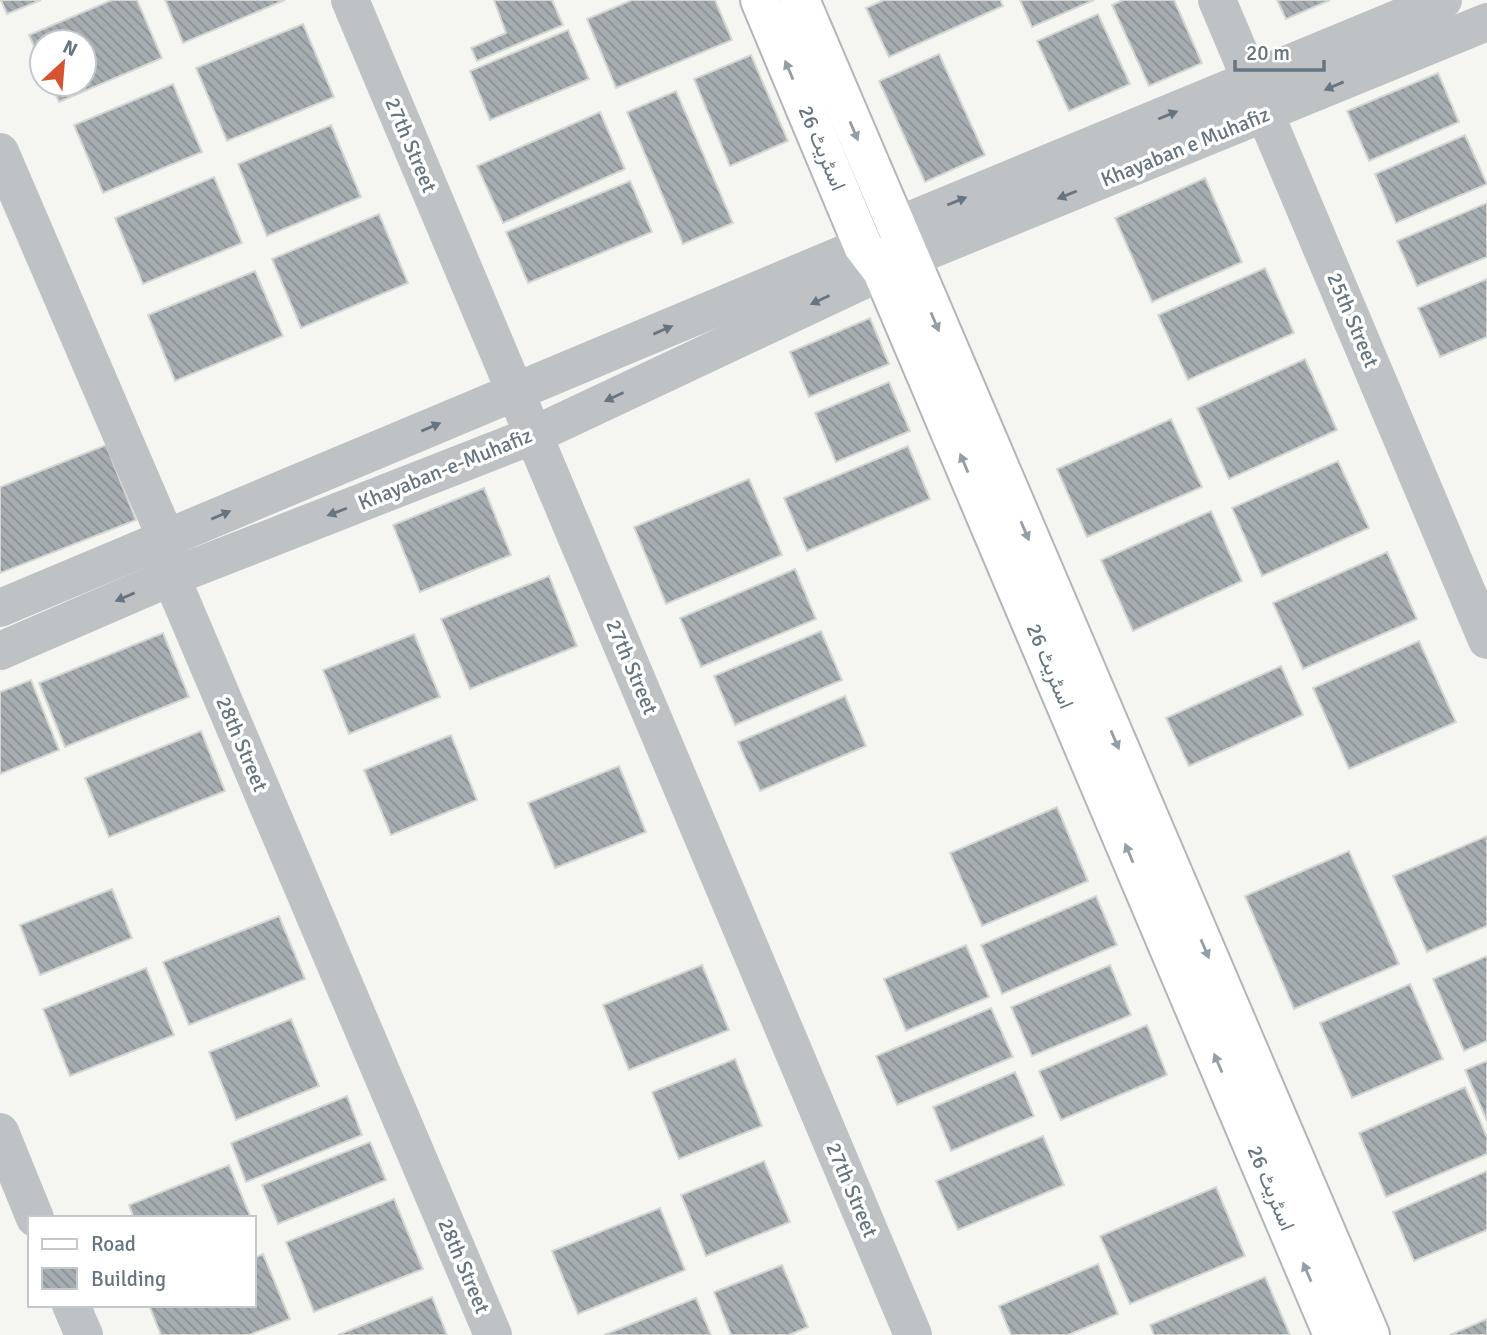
<svg xmlns="http://www.w3.org/2000/svg" width="1487" height="1335" font-family="Signika,Vazirmatn,sans-serif">
  <style>
    .building { fill: url(#building-back-hatch); stroke: #d6d6d4; stroke-width: 2 }
    .lines { fill: none; stroke-linecap: round; stroke-linejoin: round }
    .major-casing { stroke: #b2b6b9; stroke-width: 42 }
    .minor { stroke: #bec2c5; stroke-width: 38 }
    .major { stroke: #fff; stroke-width: 38 }
    .oneway { fill: #949ea6 }
    .oneway2 { fill: #667580 }
    .labels { text-anchor: middle; dominant-baseline: central; stroke-width: 7; stroke-linejoin: round; paint-order: stroke }
    .street-label { font-size: 21px; fill: #667580; stroke: #fff }
  </style>
  <defs>
    <pattern id="building-back-hatch" width="6" height="6" patternUnits="userSpaceOnUse" patternTransform="scale(1.75)"><rect width="6" height="6" fill="#a5adb1"/><path d="M-1 5l2 2M0 0l6 6M5-1l2 2" fill="none" stroke="#8a9195"/></pattern>
  </defs>
  <rect width="100%" height="100%" fill="#f5f5f1"/>
  <!-- building -->
  <g class="building">
    <polygon points="1,0 41,0 7,14"/>
    <polygon points="112,0 137,0 162,58 59,102 51,84 84,84 84,42 42,42 42,64 29,35"/>
    <polygon points="165,0 285,0 183,43"/>
    <polygon points="494,0 552,0 563,25 477,61 471,48 506,33"/>
    <polygon points="632,0 715,0 732,40 616,88 587,19"/>
    <polygon points="884,0 1000,0 1003,6 889,57 866,8"/>
    <polygon points="1020,0 1094,0 1032,27"/>
    <polygon points="1123,0 1174,0 1202,63 1149,86 1112,5"/>
    <polygon points="1277,0 1330,0 1286,19"/>
    <polygon points="1098,14 1130,84 1069,111 1037,41"/>
    <polygon points="303,24 334,97 227,141 196,68"/>
    <polygon points="568,30 589,79 490,120 470,71"/>
    <polygon points="939,54 985,155 925,182 879,81"/>
    <polygon points="751,55 788,141 730,166 694,79"/>
    <polygon points="1438,73 1459,122 1369,161 1347,111"/>
    <polygon points="173,84 202,152 103,193 74,125"/>
    <polygon points="676,91 733,223 683,244 627,112"/>
    <polygon points="600,112 625,169 503,223 477,166"/>
    <polygon points="331,125 361,197 267,236 238,164"/>
    <polygon points="1465,135 1487,184 1396,223 1375,174"/>
    <polygon points="214,177 242,243 143,284 115,218"/>
    <polygon points="1205,178 1242,262 1152,302 1115,218"/>
    <polygon points="630,181 652,232 528,283 506,232"/>
    <polygon points="1487,203 1487,257 1417,286 1397,241"/>
    <polygon points="379,214 408,283 301,328 272,259"/>
    <polygon points="1265,268 1294,333 1188,380 1158,315"/>
    <polygon points="255,271 283,336 175,381 148,315"/>
    <polygon points="1487,279 1487,337 1440,357 1418,308"/>
    <polygon points="870,318 889,364 809,397 790,352"/>
    <polygon points="1305,359 1337,430 1229,479 1197,408"/>
    <polygon points="889,382 910,431 836,462 815,413"/>
    <polygon points="1171,419 1202,487 1087,537 1057,469"/>
    <polygon points="106,445 136,520 0,573 0,487"/>
    <polygon points="908,446 930,499 807,551 784,498"/>
    <polygon points="1338,461 1369,528 1262,576 1232,508"/>
    <polygon points="749,479 782,555 666,604 634,527"/>
    <polygon points="484,488 511,555 420,592 393,525"/>
    <polygon points="1211,511 1242,581 1133,631 1101,560"/>
    <polygon points="1387,552 1417,619 1303,669 1273,603"/>
    <polygon points="795,569 816,619 701,667 680,618"/>
    <polygon points="549,576 577,646 470,689 441,619"/>
    <polygon points="821,631 842,680 735,725 714,676"/>
    <polygon points="163,633 189,697 65,747 39,683"/>
    <polygon points="414,634 440,697 349,734 323,670"/>
    <polygon points="1419,641 1456,722 1349,769 1313,688"/>
    <polygon points="1281,666 1303,715 1189,766 1166,718"/>
    <polygon points="31,680 59,750 0,774 0,692"/>
    <polygon points="845,696 866,746 760,791 738,742"/>
    <polygon points="201,731 225,791 109,837 85,778"/>
    <polygon points="451,735 477,800 391,835 364,770"/>
    <polygon points="619,766 646,832 555,868 528,803"/>
    <polygon points="1057,807 1088,881 982,926 950,853"/>
    <polygon points="1487,836 1487,926 1427,952 1393,876"/>
    <polygon points="1349,851 1399,964 1294,1009 1245,896"/>
    <polygon points="112,889 132,938 40,975 20,925"/>
    <polygon points="1096,896 1117,945 1002,994 981,945"/>
    <polygon points="279,916 305,979 189,1025 163,962"/>
    <polygon points="966,945 989,997 906,1031 884,979"/>
    <polygon points="1487,956 1487,1041 1464,1051 1433,979"/>
    <polygon points="702,965 729,1030 629,1070 603,1005"/>
    <polygon points="1110,965 1131,1015 1032,1056 1011,1007"/>
    <polygon points="146,968 174,1035 70,1076 43,1009"/>
    <polygon points="1410,984 1443,1059 1352,1098 1320,1023"/>
    <polygon points="991,1008 1013,1057 897,1105 876,1056"/>
    <polygon points="291,1019 319,1086 236,1120 209,1052"/>
    <polygon points="1147,1025 1167,1075 1061,1120 1039,1071"/>
    <polygon points="735,1059 762,1126 679,1159 652,1092"/>
    <polygon points="1487,1061 1487,1121 1465,1070"/>
    <polygon points="1015,1072 1034,1116 951,1151 933,1107"/>
    <polygon points="1465,1087 1487,1137 1487,1154 1386,1197 1359,1133"/>
    <polygon points="347,1096 362,1135 246,1182 231,1143"/>
    <polygon points="1043,1136 1064,1185 958,1230 936,1181"/>
    <polygon points="370,1142 386,1180 278,1224 262,1185"/>
    <polygon points="764,1161 790,1222 706,1256 681,1195"/>
    <polygon points="229,1165 251,1218 134,1218 129,1205"/>
    <polygon points="1487,1171 1487,1230 1414,1261 1393,1212"/>
    <polygon points="1216,1187 1245,1256 1130,1304 1100,1236"/>
    <polygon points="394,1199 423,1269 314,1312 286,1242"/>
    <polygon points="660,1208 685,1270 578,1314 552,1251"/>
    <polygon points="263,1254 290,1319 249,1335 161,1335 149,1305 254,1305 254,1258"/>
    <polygon points="1098,1264 1118,1314 1068,1335 1011,1335 999,1306"/>
    <polygon points="782,1265 808,1327 789,1335 731,1335 714,1292"/>
    <polygon points="1265,1277 1290,1335 1154,1335 1150,1325"/>
    <polygon points="432,1297 447,1335 338,1335"/>
    <polygon points="696,1298 711,1335 604,1335"/>
    <polygon points="1487,1319 1487,1335 1450,1335"/>
  </g>
  <g class="lines">
    <defs>
      <g id="major">
        <polyline points="760,0 863,246 882,271 1333,1335"/>
        <polyline points="800,0 1370,1335"/>
      </g>
    </defs>
    <!-- major casing -->
    <use href="#major" class="major-casing"/>
    <!-- minor -->
    <g class="minor">
      <polyline points="350,0 913,1335"/>
      <polyline points="1217,0 1487,640"/>
      <polyline points="0,152 166,538 171,577 493,1335"/>
      <polyline points="0,608 863,246 894,227 1443,0"/>
      <polyline points="0,651 171,577 534,435 908,259 1487,22"/>
      <polyline points="0,1132 35,1218"/>
      <polyline points="71,1305 84,1335"/>
    </g>
    <!-- major -->
    <use href="#major" class="major"/>
  </g>
  <!-- one-way arrows -->
  <defs><path id="oneway-solid" d="M-6-.8H1V-3.2L6.5 0L1 3.2V.8H-6Z" transform="scale(1.75)"/></defs>
  <g class="oneway">
    <use href="#oneway-solid" transform="translate(789 70) rotate(-113)"/>
    <use href="#oneway-solid" transform="translate(854 131) rotate(67)"/>
    <use href="#oneway-solid" transform="translate(935 322) rotate(67)"/>
    <use href="#oneway-solid" transform="translate(964 463) rotate(-113)"/>
    <use href="#oneway-solid" transform="translate(1025 531) rotate(67)"/>
    <use href="#oneway-solid" transform="translate(1115 740) rotate(67)"/>
    <use href="#oneway-solid" transform="translate(1129 853) rotate(-113)"/>
    <use href="#oneway-solid" transform="translate(1205 949) rotate(67)"/>
    <use href="#oneway-solid" transform="translate(1218 1063) rotate(-113)"/>
    <use href="#oneway-solid" transform="translate(1307 1272) rotate(-113)"/>
  </g>
  <g class="oneway2">
    <use href="#oneway-solid" transform="translate(1334 86) rotate(157)"/>
    <use href="#oneway-solid" transform="translate(1168 115) rotate(-22)"/>
    <use href="#oneway-solid" transform="translate(1067 195) rotate(158)"/>
    <use href="#oneway-solid" transform="translate(957 201) rotate(-22)"/>
    <use href="#oneway-solid" transform="translate(820 300) rotate(155)"/>
    <use href="#oneway-solid" transform="translate(663 330) rotate(-23)"/>
    <use href="#oneway-solid" transform="translate(614 397) rotate(155)"/>
    <use href="#oneway-solid" transform="translate(431 427) rotate(-23)"/>
    <use href="#oneway-solid" transform="translate(337 512) rotate(159)"/>
    <use href="#oneway-solid" transform="translate(221 515) rotate(-23)"/>
    <use href="#oneway-solid" transform="translate(125 597) rotate(157)"/>
  </g>
  <g class="labels">
    <!-- street labels -->
    <g class="street-label">
      <text transform="translate(411 145) rotate(67)">27th Street</text>
      <text transform="translate(1185 147) rotate(-22)">Khayaban e Muhafiz</text>
      <text transform="translate(822 148) rotate(67)">اسٹریٹ 26</text>
      <text transform="translate(1353 320) rotate(67)">25th Street</text>
      <text transform="translate(445 469) rotate(-22)">Khayaban-e-Muhafiz</text>
      <text transform="translate(1050 666) rotate(67)">اسٹریٹ 26</text>
      <text transform="translate(632 667) rotate(67)">27th Street</text>
      <text transform="translate(242 744) rotate(67)">28th Street</text>
      <text transform="translate(1271 1188) rotate(67)">اسٹریٹ 26</text>
      <text transform="translate(852 1190) rotate(67)">27th Street</text>
      <text transform="translate(464 1266) rotate(67)">28th Street</text>
    </g>
  </g>
  <!-- legend -->
  <rect x="28" y="1216" width="228" height="91" fill="#ffffff" stroke="#c2c8cc" stroke-width="2"/>
  <rect x="42" y="1239" width="35" height="10" fill="#ffffff" stroke="#c2c8cc" stroke-width="2"/>
  <text x="91" y="1251" font-size="21" fill="#667580">Road</text>
  <rect x="42" y="1268" width="35" height="21" fill="url(#building-back-hatch)" stroke="#c2c8cc" stroke-width="2"/>
  <text x="91" y="1286" font-size="21" fill="#667580">Building</text>
  <!-- north arrow -->
  <g transform="translate(63 63) rotate(26)"><circle r="33" fill="#ffffff" stroke="#c2c8cc" stroke-width="2"/>
  <path d="M0-5L12 26L0 18L-12 26Z" fill="#d7522f"/>
  <text y="-10" font-size="19" font-weight="bold" text-anchor="middle" fill="#667580">N</text>
  </g>
  <!-- scale -->
  <path d="M1235 60v10h89v-10" fill="none" stroke="#667580" stroke-width="3.5"/>
  <text x="1246" y="60" font-size="21" fill="#667580" stroke="#ffffff" stroke-width="5" paint-order="stroke">20 m</text>
</svg>
